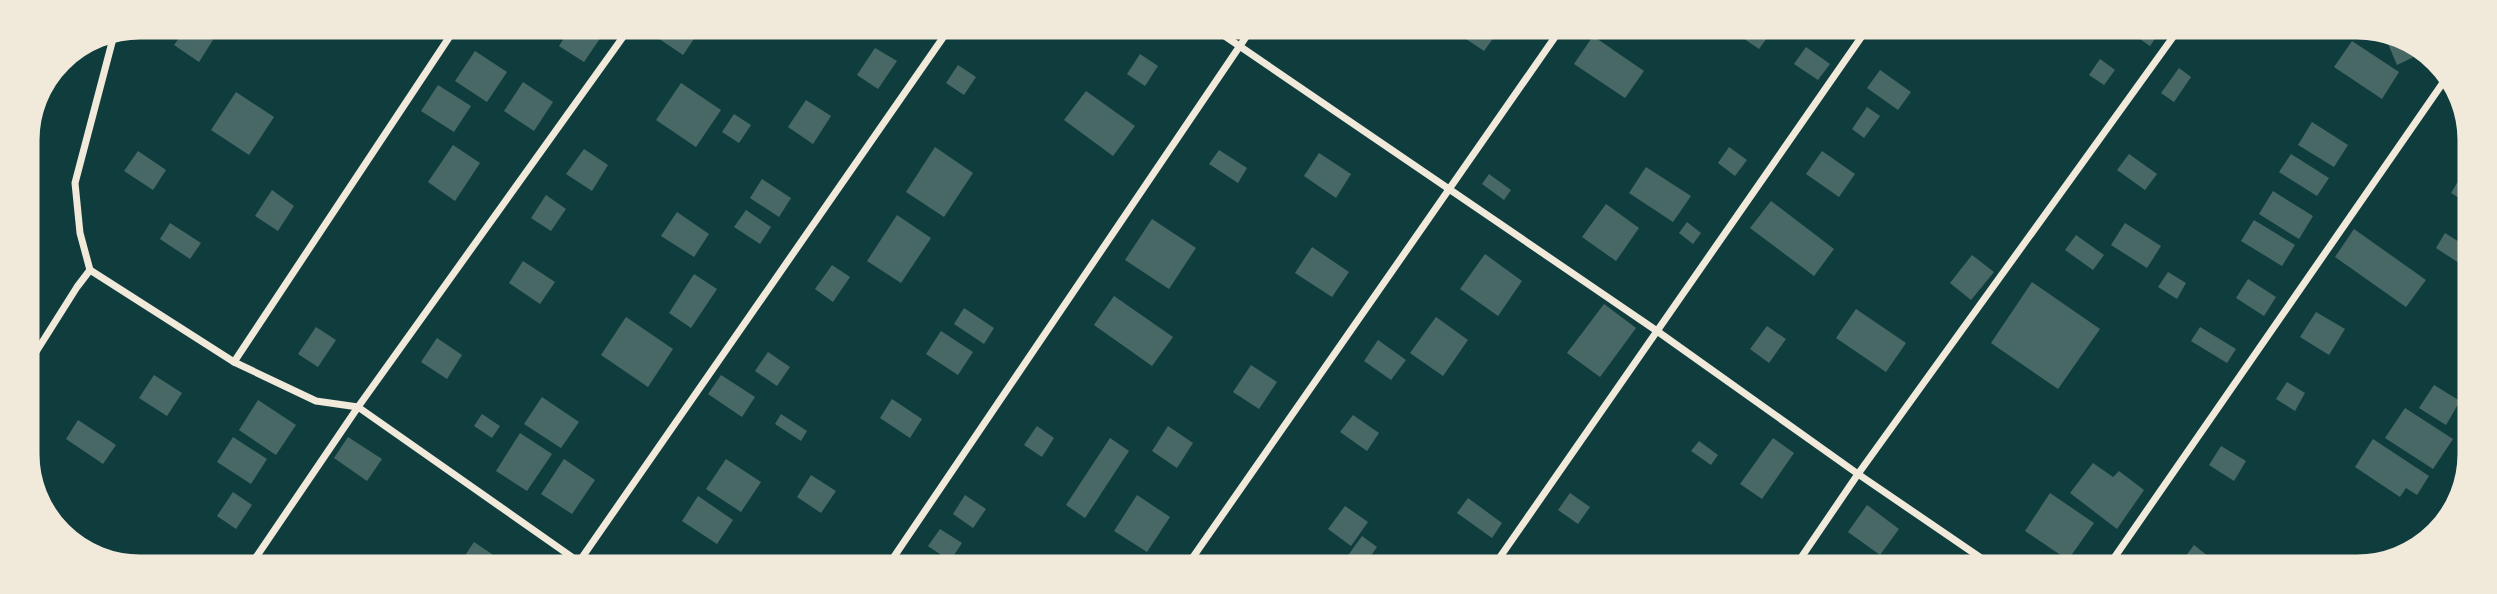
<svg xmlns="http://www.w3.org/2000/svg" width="2497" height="594" font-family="Montserrat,sans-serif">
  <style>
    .building { fill: #486865 }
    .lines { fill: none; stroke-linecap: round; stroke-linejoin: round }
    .minor { stroke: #f1e9da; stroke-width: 7 }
    .rim { fill: none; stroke: #f1e9da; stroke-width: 9 }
  </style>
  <rect width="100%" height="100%" fill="#0f3d3e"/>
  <!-- building -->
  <g class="building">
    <polygon points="2380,25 2413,43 2418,55 2397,65"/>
    <polygon points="2121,26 2164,26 2150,46"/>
    <polygon points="1495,27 1499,30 1484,51 1457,33 1461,28"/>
    <polygon points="1738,27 1775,27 1759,49 1734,32"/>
    <polygon points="569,30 590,30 601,37 584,62 559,46"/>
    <polygon points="658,30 700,30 683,55 655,36"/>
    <polygon points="184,31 200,31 213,40 199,62 174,45"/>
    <polygon points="1593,36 1644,71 1625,98 1574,64"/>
    <polygon points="2352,41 2399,72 2382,99 2334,67"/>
    <polygon points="1806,47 1830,64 1818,80 1794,64"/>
    <polygon points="875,48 897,61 878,89 857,75"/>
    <polygon points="475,51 507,72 487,102 455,81"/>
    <polygon points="1140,54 1158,66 1145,86 1127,74"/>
    <polygon points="2100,59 2115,70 2104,85 2089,75"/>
    <polygon points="958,65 976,77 964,95 946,83"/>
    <polygon points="2179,68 2191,77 2174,102 2161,93"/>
    <polygon points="1880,70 1911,92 1898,110 1867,88"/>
    <polygon points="523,82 553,102 534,131 504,111"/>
    <polygon points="681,83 721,110 696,147 656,120"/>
    <polygon points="438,85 471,106 454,132 421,111"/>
    <polygon points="1086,91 1135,126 1113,156 1064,120"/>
    <polygon points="236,92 274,117 249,155 211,130"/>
    <polygon points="806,100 831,116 813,144 788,127"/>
    <polygon points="1867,107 1880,116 1864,138 1852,129"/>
    <polygon points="734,114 751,125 739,143 722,132"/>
    <polygon points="2312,122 2348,145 2334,167 2298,145"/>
    <polygon points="453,145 480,163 455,201 428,182"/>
    <polygon points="935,147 973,173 944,217 906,192"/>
    <polygon points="1729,147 1747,160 1735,176 1718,163"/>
    <polygon points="584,149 608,165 592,191 566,174"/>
    <polygon points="1219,150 1247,168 1238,183 1209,164"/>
    <polygon points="138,151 166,170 153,190 124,171"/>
    <polygon points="1822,151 1855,174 1839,197 1806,174"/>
    <polygon points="1319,153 1351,174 1336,198 1304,176"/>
    <polygon points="2129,154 2157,174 2145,190 2117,170"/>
    <polygon points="2291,154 2329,178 2317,196 2279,172"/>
    <polygon points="2469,163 2472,165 2472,206 2451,193"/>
    <polygon points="1646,167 1691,196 1673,222 1629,193"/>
    <polygon points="1489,174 1511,190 1504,200 1482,184"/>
    <polygon points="762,179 791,198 779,217 750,198"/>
    <polygon points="272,190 294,206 278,231 255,216"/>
    <polygon points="2273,191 2313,216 2299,239 2259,214"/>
    <polygon points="546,195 566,209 551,231 531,218"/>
    <polygon points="1771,201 1834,249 1814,276 1750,228"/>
    <polygon points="1606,204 1639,228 1616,261 1582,237"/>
    <polygon points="746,210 771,227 760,244 734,227"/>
    <polygon points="677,212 709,234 694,257 661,236"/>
    <polygon points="897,215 931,238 901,283 867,261"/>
    <polygon points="1152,219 1196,248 1169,289 1125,260"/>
    <polygon points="2254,220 2295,245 2282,266 2241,241"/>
    <polygon points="1687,222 1701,233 1693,244 1679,233"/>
    <polygon points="170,223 201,243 190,259 160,239"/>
    <polygon points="2125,223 2161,246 2147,268 2111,245"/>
    <polygon points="2354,229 2426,280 2406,307 2335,257"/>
    <polygon points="2445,233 2472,250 2462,265 2436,248"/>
    <polygon points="2076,235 2104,255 2093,270 2065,250"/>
    <polygon points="1312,247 1349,272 1332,297 1295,273"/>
    <polygon points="1485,254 1522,281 1498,316 1460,289"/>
    <polygon points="1972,255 1994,272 1971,300 1950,283"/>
    <polygon points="523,261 555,282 540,304 509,283"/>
    <polygon points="832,265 850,277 833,302 815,289"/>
    <polygon points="2168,272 2186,283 2177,299 2158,287"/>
    <polygon points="694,274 717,289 691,328 669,313"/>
    <polygon points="2248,279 2276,297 2264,316 2236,298"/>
    <polygon points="2032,282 2100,329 2058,389 1991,343"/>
    <polygon points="1114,296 1173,337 1152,366 1094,325"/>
    <polygon points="1604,304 1636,328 1600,377 1567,353"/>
    <polygon points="964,308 994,328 984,344 954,324"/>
    <polygon points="1856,309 1906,343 1886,372 1836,338"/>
    <polygon points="2316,312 2345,329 2329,355 2300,337"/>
    <polygon points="626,317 673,349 648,387 601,355"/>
    <polygon points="1436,317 1468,340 1443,376 1410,353"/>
    <polygon points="1767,326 1786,339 1769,363 1750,349"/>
    <polygon points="316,327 336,340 318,367 298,354"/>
    <polygon points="2200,327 2236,349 2227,363 2191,341"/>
    <polygon points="941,331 973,352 958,375 926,354"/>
    <polygon points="437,338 462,355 447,379 421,362"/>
    <polygon points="1378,340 1406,360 1391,380 1364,361"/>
    <polygon points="768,352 790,367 777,386 755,371"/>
    <polygon points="1251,365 1277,382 1259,409 1233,392"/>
    <polygon points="154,375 182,393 167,416 139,398"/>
    <polygon points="721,375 755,397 742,417 708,394"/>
    <polygon points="2287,382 2305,393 2295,411 2276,399"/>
    <polygon points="2434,385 2460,401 2446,425 2419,408"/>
    <polygon points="542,397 579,422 561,448 524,424"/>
    <polygon points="892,399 922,419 910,438 880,418"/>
    <polygon points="258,400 296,425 276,455 239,430"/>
    <polygon points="2405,408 2453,439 2433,469 2385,438"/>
    <polygon points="482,414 500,426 492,438 474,426"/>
    <polygon points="781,414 807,431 801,441 775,424"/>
    <polygon points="1353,415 1379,433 1367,451 1340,432"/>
    <polygon points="78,420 116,445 103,464 66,439"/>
    <polygon points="1037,426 1054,438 1042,457 1024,445"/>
    <polygon points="1168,426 1193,443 1177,468 1152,451"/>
    <polygon points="520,433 552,454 527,491 496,471"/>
    <polygon points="233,437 267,459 251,484 217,462"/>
    <polygon points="348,437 382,459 367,481 334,458"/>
    <polygon points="1110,438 1129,451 1085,518 1066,505"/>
    <polygon points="1773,438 1794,453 1762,499 1740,484"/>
    <polygon points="2373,439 2429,476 2417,495 2406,488 2400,497 2355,467"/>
    <polygon points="1699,441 1718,455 1711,465 1691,451"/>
    <polygon points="2221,446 2246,461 2234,481 2209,465"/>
    <polygon points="564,459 595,480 572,514 541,494"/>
    <polygon points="726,459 761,482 741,512 706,489"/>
    <polygon points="2093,463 2113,477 2119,471 2144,490 2117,529 2070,493"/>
    <polygon points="811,475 836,491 821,513 797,497"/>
    <polygon points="233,492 252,505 236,529 217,516"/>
    <polygon points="1570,493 1590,507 1578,524 1558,510"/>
    <polygon points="2050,493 2094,523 2068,560 2025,531"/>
    <polygon points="965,495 986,509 973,528 953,514"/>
    <polygon points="1137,495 1170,517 1147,552 1114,531"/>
    <polygon points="698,496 733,520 717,544 682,521"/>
    <polygon points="1468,498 1502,523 1492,538 1457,513"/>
    <polygon points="1867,505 1899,529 1880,555 1848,532"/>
    <polygon points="1345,506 1368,522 1351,546 1328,529"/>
    <polygon points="940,529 962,543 950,561 928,546"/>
    <polygon points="1362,536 1377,547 1361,570 1357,570 1344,561"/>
    <polygon points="474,542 514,569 456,569"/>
    <polygon points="2194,545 2227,571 2186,571 2179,565"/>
    <polygon points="676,561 690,570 671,570"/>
    <polygon points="1901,562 1913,571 1895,571"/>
  </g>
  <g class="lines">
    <!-- minor -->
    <g class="minor">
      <polyline points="1213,28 1657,331 1858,474 2000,571"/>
      <polyline points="90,270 234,362 316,401 358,407 589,569"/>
      <polyline points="234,362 454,30"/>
      <polyline points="24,371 77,287 90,270 80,233 75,183 115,31"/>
      <polyline points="248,569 358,407 628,30"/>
      <polyline points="574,569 949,29"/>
      <polyline points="885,570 1252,28"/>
      <polyline points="1184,570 1562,27"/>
      <polyline points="1491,570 1869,26"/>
      <polyline points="1792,571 1858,474 2181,26"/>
      <polyline points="2105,571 2449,74"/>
    </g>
  </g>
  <!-- crop -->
  <path d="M0 0H2497V594H0ZM140 35H2357A105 105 0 0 1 2462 140V454A105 105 0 0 1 2357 559H140A105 105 0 0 1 35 454V140A105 105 0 0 1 140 35Z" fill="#f1e9da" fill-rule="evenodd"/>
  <path class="rim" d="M140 35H2357A105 105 0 0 1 2462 140V454A105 105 0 0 1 2357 559H140A105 105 0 0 1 35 454V140A105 105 0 0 1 140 35Z"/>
</svg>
